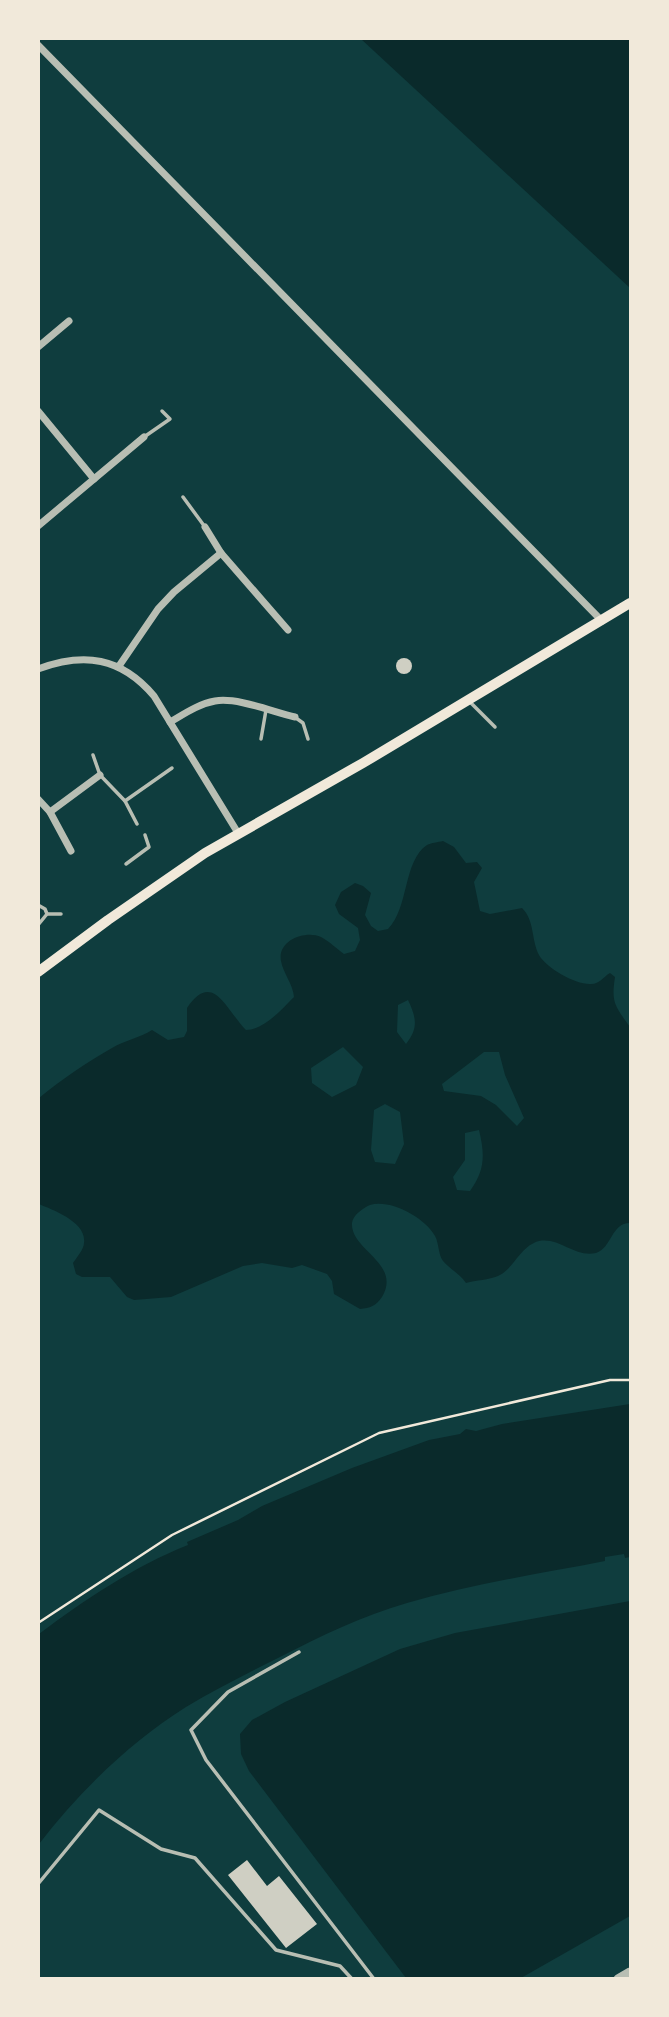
<svg xmlns="http://www.w3.org/2000/svg" width="669" height="2017" font-family="'PT Sans Narrow',sans-serif">
  <style>
    .water { fill: #0a2a2b; fill-rule: evenodd }
    .building { fill: #cfcfc3 }
    .lines { fill: none; stroke-linecap: round; stroke-linejoin: round }
    .path { stroke: #f1e9da; stroke-width: 2.5 }
    .service { stroke: #b8beb3; stroke-width: 3.5 }
    .minor { stroke: #b8beb3; stroke-width: 7 }
    .tertiary { stroke: #b8beb3; stroke-width: 9 }
    .primary { stroke: #f1e9da; stroke-width: 10 }
  </style>
  <rect width="100%" height="100%" fill="#0f3d3e"/>
  <!-- water -->
  <g class="water">
    <polygon points="361,39 630,39 630,288"/>
    <path d="M 443,841 L 454,847 L 466,863 L 477,862 L 482,868 L 474,882 L 480,911 L 490,914 L 522,908 C 535,921 531,939 539,955 C 546,968 576,985 591,984 C 600,984 603,977 610,973 L 615,977 C 611,1003 615,1006 630,1027 L 630,1223 C 611,1223 612,1248 596,1253 C 575,1258 560,1237 539,1241 C 520,1246 514,1269 498,1276 C 489,1280 476,1280 466,1283 C 460,1274 450,1269 443,1261 C 438,1254 439,1243 435,1236 C 425,1218 391,1199 370,1205 C 363,1208 353,1215 352,1223 C 350,1250 402,1263 382,1297 C 376,1306 370,1308 360,1309 L 334,1294 L 332,1281 L 327,1274 L 302,1265 L 292,1268 L 262,1263 L 243,1266 L 171,1297 L 134,1300 L 127,1297 L 110,1277 L 82,1277 L 76,1274 L 73,1263 C 77,1257 84,1249 84,1243 C 87,1222 53,1210 39,1204 L 39,1098 C 61,1080 87,1062 112,1048 C 125,1040 140,1038 152,1030 L 168,1040 L 184,1037 L 187,1031 L 187,1008 C 213,968 228,1013 246,1030 C 264,1030 282,1009 294,997 C 293,984 283,973 281,961 C 277,940 306,930 321,937 C 329,941 337,949 344,954 L 355,951 L 360,940 L 358,928 L 339,914 L 335,905 L 341,892 L 355,883 L 363,886 L 371,893 L 365,915 L 371,926 L 378,931 L 388,929 C 409,908 403,861 427,845 C 431,843 438,842 443,841 ZM 408,1000 C 416,1017 419,1028 406,1044 L 397,1032 L 398,1005 ZM 343,1047 L 363,1067 L 356,1085 L 332,1097 L 312,1083 L 311,1068 ZM 484,1052 L 499,1052 L 505,1075 L 524,1118 L 517,1126 L 496,1105 L 481,1096 L 444,1091 L 442,1084 ZM 385,1104 L 400,1112 L 404,1144 L 395,1164 L 375,1162 L 371,1150 L 374,1110 ZM 479,1130 C 485,1155 485,1170 470,1191 L 457,1190 L 453,1177 L 465,1160 L 465,1133 Z"/>
    <path d="M 630,1404 L 630,1557 L 625,1558 L 624,1554 L 605,1557 L 605,1561 C 539,1574 471,1584 407,1603 C 362,1616 321,1636 280,1657 C 248,1673 216,1689 186,1707 C 129,1743 80,1791 39,1844 L 39,1634 C 84,1600 135,1566 188,1545 L 187,1542 L 238,1520 L 262,1506 L 352,1468 L 429,1440 L 460,1434 L 466,1429 L 476,1431 L 502,1424 Z"/>
    <polygon points="630,1601 630,1916 521,1978 406,1978 249,1771 241,1754 240,1734 252,1720 285,1702 400,1649 455,1633"/>
  </g>
  <!-- building -->
  <g class="building">
    <circle cx="404" cy="666" r="8"/>
    <polygon points="247,1860 267,1886 279,1876 317,1924 286,1948 228,1875"/>
  </g>
  <g class="lines">
    <!-- path -->
    <polyline class="path" points="38,1623 172,1535 379,1433 610,1380 630,1380"/>
    <!-- service -->
    <g class="service">
      <polyline points="144,437 170,419 162,411"/>
      <polyline points="183,497 205,527"/>
      <polyline points="470,702 495,727"/>
      <polyline points="296,718 303,723 308,739"/>
      <polyline points="261,739 266,710"/>
      <polyline points="93,755 100,775 125,801 137,824"/>
      <polyline points="125,801 172,768"/>
      <polyline points="126,864 149,847 145,835"/>
      <polyline points="38,905 45,909 47,914"/>
      <polyline points="38,925 47,914 61,914"/>
      <polyline points="299,1652 228,1692 191,1730 206,1760 374,1979"/>
      <polyline points="38,1884 99,1810 161,1849 195,1858 276,1950 340,1966 352,1979"/>
    </g>
    <!-- minor -->
    <g class="minor">
      <polyline points="38,45 602,621"/>
      <polyline points="38,347 69,321"/>
      <polyline points="38,411 94,479"/>
      <polyline points="38,526 144,437"/>
      <polyline points="205,527 221,553 288,630"/>
      <polyline points="119,666 158,609 174,592 221,553"/>
      <path d="M 38,669 C 84,652 121,657 154,696 L 238,833"/>
      <path d="M 170,722 C 184,714 198,704 215,701 C 237,697 273,712 295,717"/>
      <polyline points="38,799 50,812 71,851"/>
      <polyline points="50,812 100,775"/>
    </g>
    <!-- tertiary -->
    <polyline class="tertiary" points="618,1979 630,1972"/>
    <!-- primary -->
    <polyline class="primary" points="38,972 108,920 205,853 363,763 630,603"/>
  </g>
  <!-- border -->
  <rect width="669" height="2017" fill="none" stroke="#f1e9da" stroke-width="80"/>
</svg>
